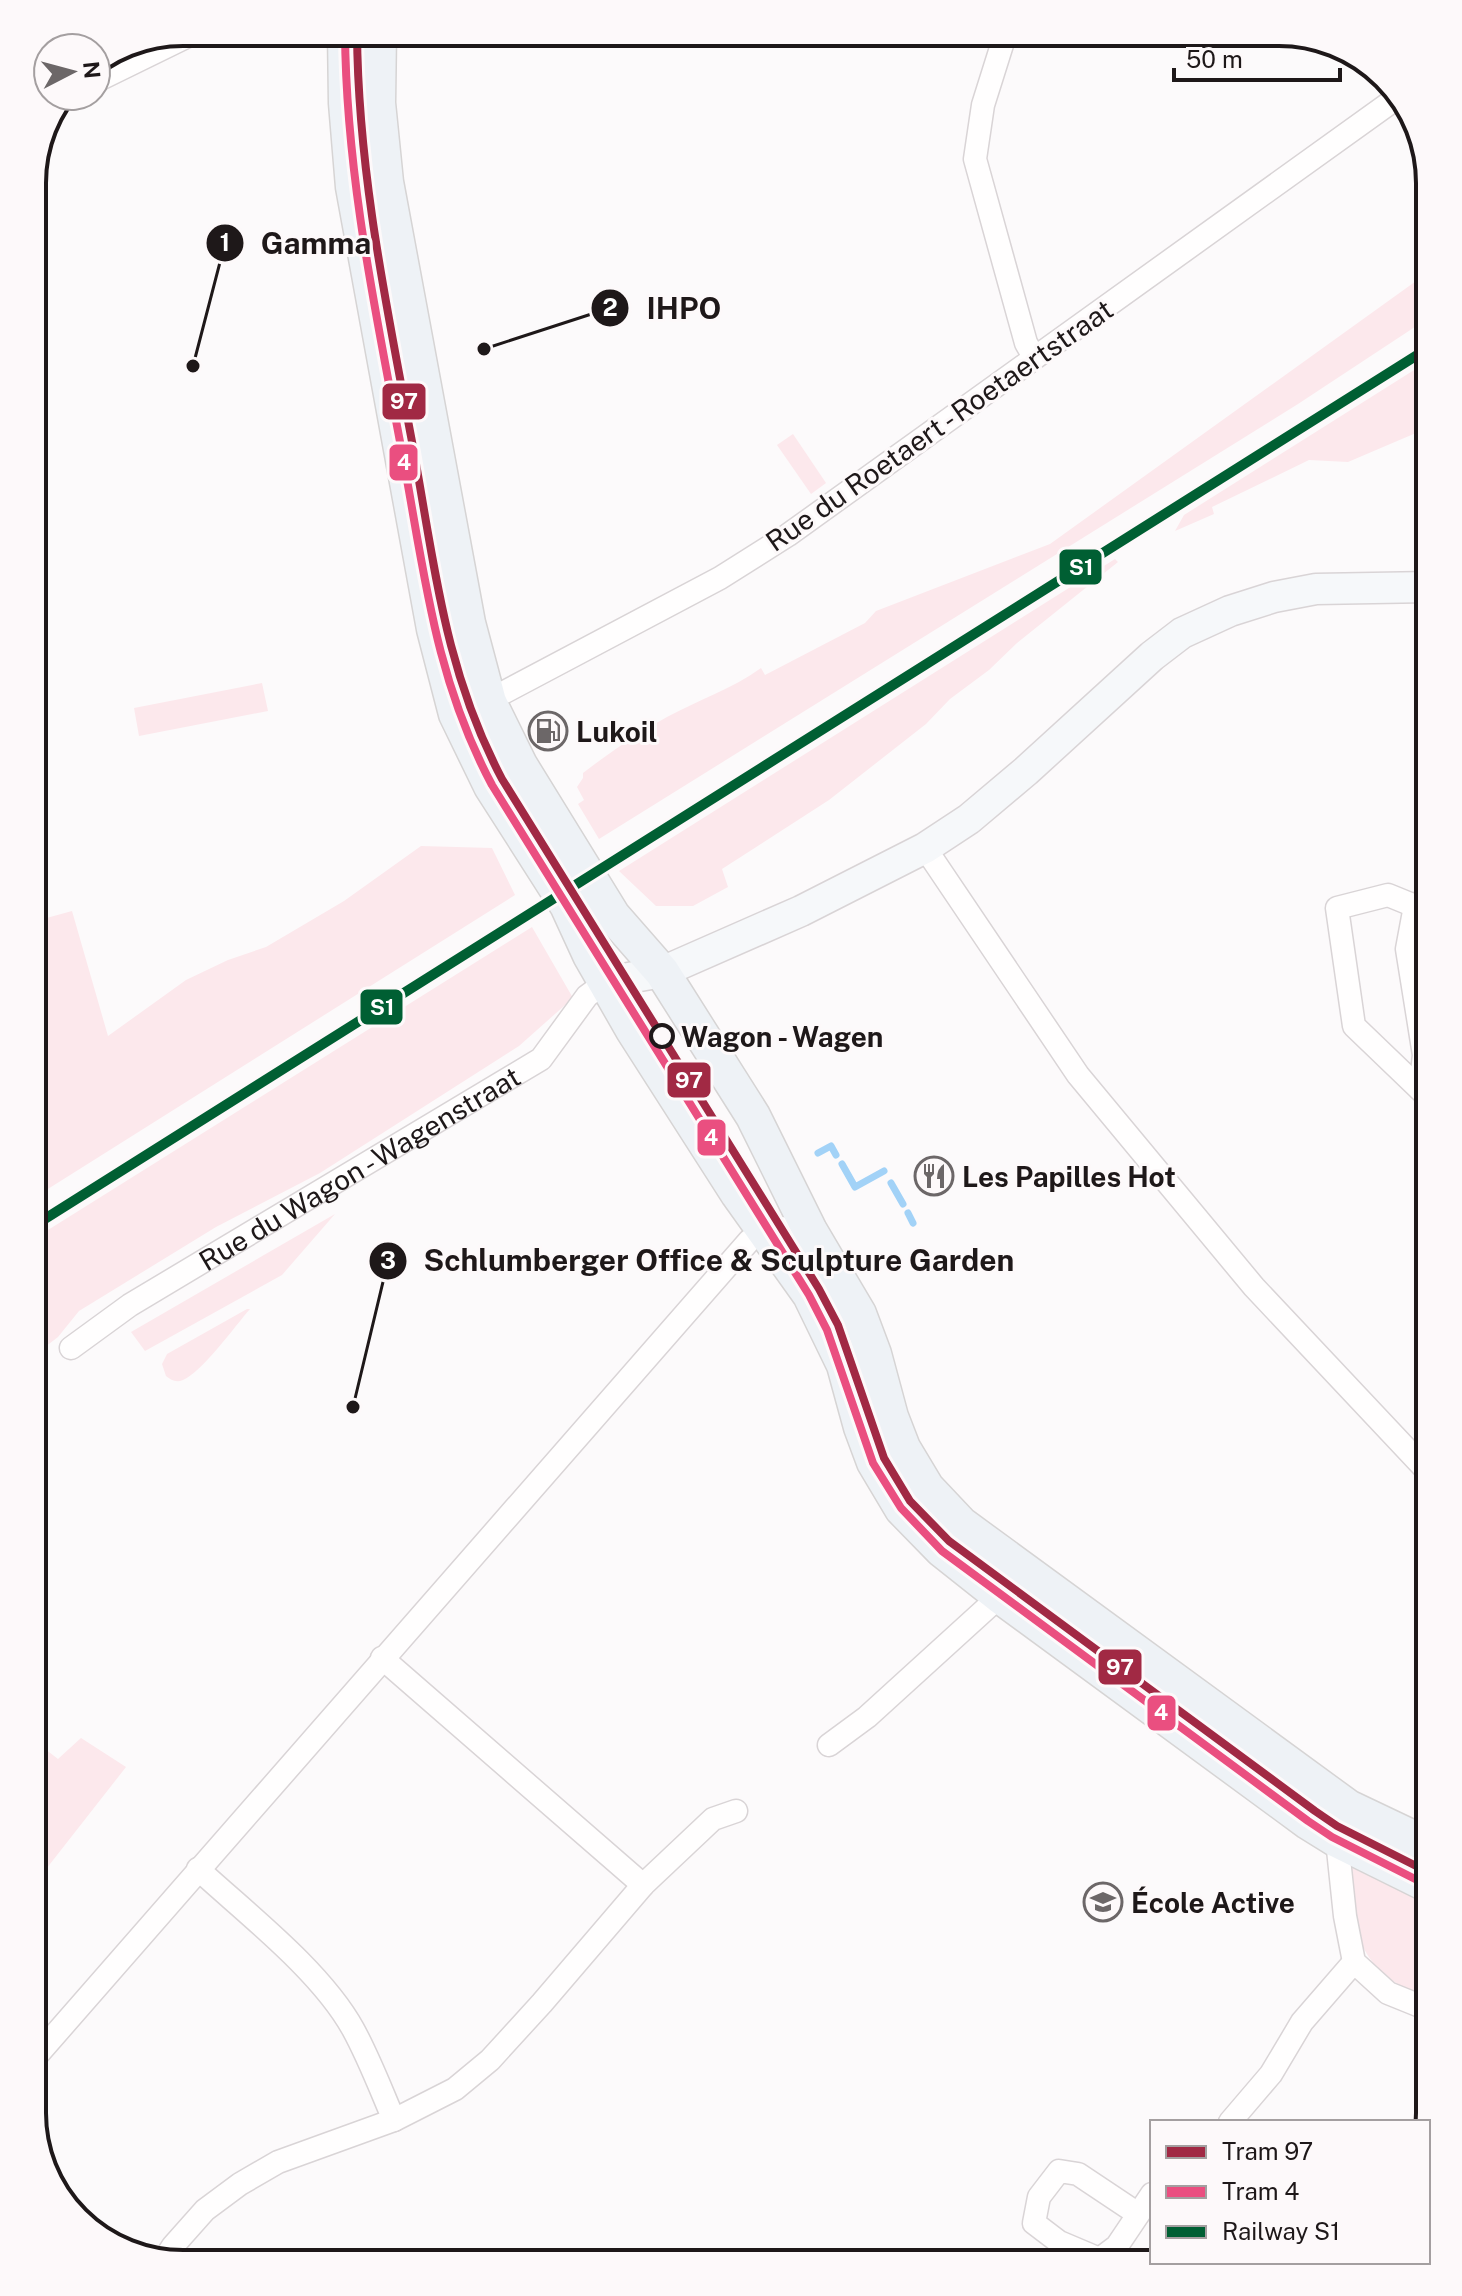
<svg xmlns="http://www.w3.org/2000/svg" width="1462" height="2296" font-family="'Public Sans',sans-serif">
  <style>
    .green { fill: #fce8ec }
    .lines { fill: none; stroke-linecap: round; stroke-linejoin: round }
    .stream { stroke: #a2d2f7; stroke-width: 7 }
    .street-casing { stroke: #d9d4d6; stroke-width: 25 }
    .secondary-casing { stroke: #d9d4d6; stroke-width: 33 }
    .primary-casing { stroke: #d6d4d4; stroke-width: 37 }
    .street { stroke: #fffefe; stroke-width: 22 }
    .secondary { stroke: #f6f8fa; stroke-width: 30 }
    .primary { stroke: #eef2f6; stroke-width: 34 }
    .rail-1-casing { stroke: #fdf9fa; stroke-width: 16 }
    .rail-1 { stroke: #005f33; stroke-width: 10 }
    .tram-1-casing { stroke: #fdf9fa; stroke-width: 14 }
    .tram-2-casing { stroke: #fdf9fa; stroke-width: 14 }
    .tram-1 { stroke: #a12944; stroke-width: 8 }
    .tram-2 { stroke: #ea4f80; stroke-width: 8 }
    .stop-dot { fill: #fdf9fa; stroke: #1e1819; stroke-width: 4 }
    .labels { text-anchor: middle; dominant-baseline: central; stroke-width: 6; stroke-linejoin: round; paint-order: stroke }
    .street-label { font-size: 28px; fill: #1e1819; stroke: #fdf9fa }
    .poi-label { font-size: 28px; font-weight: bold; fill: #1e1819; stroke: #fdf9fa; text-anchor: start }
    .stop-label { font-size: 28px; font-weight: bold; fill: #1e1819; stroke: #fdf9fa; text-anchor: start }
    .rim { fill: none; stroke: #1e1819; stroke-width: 4 }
    .leader { fill: none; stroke: #1e1819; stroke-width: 3 }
    .callout-dot { fill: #1e1819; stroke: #fdf9fa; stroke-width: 3 }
    .mark-label { font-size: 24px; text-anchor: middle; font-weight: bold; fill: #fff }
    .callout-label { font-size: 30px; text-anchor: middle; font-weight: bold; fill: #1e1819; stroke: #fdf9fa; stroke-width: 6; stroke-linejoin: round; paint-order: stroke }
    .line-badge { stroke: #fdf9fa; stroke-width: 3 }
    .badge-label { font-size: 22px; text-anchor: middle; font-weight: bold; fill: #fff }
  </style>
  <rect width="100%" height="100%" fill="#fcfafb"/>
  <!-- green -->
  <g class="green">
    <path d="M 1430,271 L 1430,317 L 1298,404 L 599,839 L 578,804 L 584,800 L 577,787 L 583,778 L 583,773 C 609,753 638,733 667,717 C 698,700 732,689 761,668 L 765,675 L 865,623 L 876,611 L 1050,544 Z"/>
    <polygon points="1430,360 1430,427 1348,462 1309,460 1212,507 1214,514 1175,531 1184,515"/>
    <polygon points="793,434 826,483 811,494 777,445"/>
    <polygon points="1115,559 1118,562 1017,643 989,670 950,699 926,724 829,800 722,869 728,887 693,906 656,906 619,871"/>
    <polygon points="262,683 268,711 139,736 134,708"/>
    <polygon points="421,846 492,848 515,895 32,1199 32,922 72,911 108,1036 186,980 228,960 266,947 344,901"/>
    <polygon points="532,927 573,998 519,1046 320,1173 216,1227 79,1311 58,1337 32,1357 32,1240"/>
    <polygon points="335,1214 282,1275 145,1351 131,1332"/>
    <path d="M 247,1309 L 250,1309 C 236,1325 201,1373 183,1380 C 176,1383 171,1380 166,1376 L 162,1364 L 167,1354 Z"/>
    <polygon points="81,1738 126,1767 32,1887 32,1739 58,1759"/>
    <path d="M 1350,1855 L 1430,1894 L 1430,2000 C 1353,1969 1352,1930 1350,1855 Z"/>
  </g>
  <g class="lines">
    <!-- stream -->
    <g class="stream">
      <polyline points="818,1153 831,1146 836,1155"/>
      <polyline points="842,1164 855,1187 884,1171"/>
      <polyline points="891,1183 903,1204"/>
      <polyline points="908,1213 913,1223"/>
    </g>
    <defs>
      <g id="street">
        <polyline points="1006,32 983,105 975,159 1026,343 1034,357"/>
        <polyline points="96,81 196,32"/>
        <polyline points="480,705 720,578 788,535 1398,97"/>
        <polyline points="925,848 1078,1075 1254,1287 1430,1474"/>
        <polyline points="1415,906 1407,949 1424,1055 1420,1089"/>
        <polyline points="1430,1099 1354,1026 1337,908 1388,895 1415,906 1430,895"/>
        <path id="s1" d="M 71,1348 L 130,1305 L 541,1059 L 587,996 L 606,982"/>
        <polyline points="382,1658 643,1885"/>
        <polyline points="829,1745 867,1717 1000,1596"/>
        <polyline points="1337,1840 1345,1916 1354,1962 1388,1993 1430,2010"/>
        <path d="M 198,1869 C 247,1914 321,1971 353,2029 C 369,2058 381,2090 394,2120"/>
        <polyline points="32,2061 749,1241 770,1227 810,1231"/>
        <polyline points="1230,2122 1271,2074 1302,2022 1354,1962"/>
        <polyline points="1101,2258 1117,2246 1152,2194"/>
        <polyline points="164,2260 173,2246 205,2210 240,2184 278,2162 394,2120 455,2089 490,2060 542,2003 643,1885 713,1819 736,1811"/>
        <polyline points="1111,2264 1059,2242 1034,2223 1039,2197 1059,2171 1078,2174 1138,2214"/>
      </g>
      <polyline id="secondary" points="606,982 662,972 801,911 925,848 969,819 1026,771 1152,656 1182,633 1230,611 1274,597 1316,589 1430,587"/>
      <g id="primary">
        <polyline points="345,32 346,103 353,187 434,629 456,714 491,786 567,905 590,955 633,1030 738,1194 810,1295 844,1365 861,1427 874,1462 902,1509 942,1550 1000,1596 1308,1822 1337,1840 1430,1886"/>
        <polyline points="379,32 378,103 386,182 468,623 489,702 520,765 613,916 662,972 753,1116 810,1231 859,1314 874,1354 891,1417 903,1448 927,1488 961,1524 1348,1807 1430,1846"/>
      </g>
    </defs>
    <!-- street casing -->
    <use href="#street" class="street-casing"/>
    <!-- secondary casing -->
    <use href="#secondary" class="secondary-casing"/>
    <!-- primary casing -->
    <use href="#primary" class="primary-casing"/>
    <!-- street -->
    <use href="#street" class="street"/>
    <!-- secondary -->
    <use href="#secondary" class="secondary"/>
    <!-- primary -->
    <use href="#primary" class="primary"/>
    <defs>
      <polyline id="rail-1" points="32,1227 1430,347"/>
    </defs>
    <!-- rail-1 casing -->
    <use href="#rail-1" class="rail-1-casing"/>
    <!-- rail-1 -->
    <use href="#rail-1" class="rail-1"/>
    <defs>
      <path id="tram-1" d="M 357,32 C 358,173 387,308 413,447 C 435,566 444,669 502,779 L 819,1289 L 838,1325 L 884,1458 L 910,1501 L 949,1541 L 1315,1811 L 1337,1826 L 1430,1873"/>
      <path id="tram-2" d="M 345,32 C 346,173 375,309 401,447 C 424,567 433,675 492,785 L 809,1295 L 827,1330 L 873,1463 L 901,1508 L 942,1551 L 1308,1821 L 1332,1837 L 1425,1884"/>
    </defs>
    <!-- tram-1 casing -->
    <use href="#tram-1" class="tram-1-casing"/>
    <!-- tram-2 casing -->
    <use href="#tram-2" class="tram-2-casing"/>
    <!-- tram-1 -->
    <use href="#tram-1" class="tram-1"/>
    <!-- tram-2 -->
    <use href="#tram-2" class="tram-2"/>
  </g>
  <!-- icons -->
  <defs>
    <symbol id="fuel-ring" viewBox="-11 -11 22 22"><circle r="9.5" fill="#fdf9fa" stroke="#6c6768" stroke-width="1.5"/><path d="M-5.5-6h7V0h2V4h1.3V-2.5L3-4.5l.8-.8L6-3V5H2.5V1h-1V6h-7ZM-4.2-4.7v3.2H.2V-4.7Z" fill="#6c6768"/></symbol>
    <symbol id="restaurant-ring" viewBox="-11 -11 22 22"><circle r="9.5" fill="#fdf9fa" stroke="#6c6768" stroke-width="1.5"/><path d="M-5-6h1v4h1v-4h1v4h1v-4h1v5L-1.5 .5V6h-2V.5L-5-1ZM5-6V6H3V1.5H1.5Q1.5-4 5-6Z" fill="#6c6768"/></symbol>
    <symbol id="school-ring" viewBox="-11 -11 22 22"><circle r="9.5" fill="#fdf9fa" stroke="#6c6768" stroke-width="1.5"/><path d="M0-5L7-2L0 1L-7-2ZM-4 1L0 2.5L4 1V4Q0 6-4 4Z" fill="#6c6768"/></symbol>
  </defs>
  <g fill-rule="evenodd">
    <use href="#fuel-ring" x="526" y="709" width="44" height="44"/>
    <use href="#restaurant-ring" x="912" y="1154" width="44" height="44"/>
    <use href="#school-ring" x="1081" y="1880" width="44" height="44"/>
  </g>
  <!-- markers -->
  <circle class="stop-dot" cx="662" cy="1036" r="11"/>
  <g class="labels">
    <!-- street labels -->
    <g class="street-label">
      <text transform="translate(939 425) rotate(-35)">Rue du Roetaert - Roetaertstraat</text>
      <text stroke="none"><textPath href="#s1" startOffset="340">Rue du Wagon - Wagenstraat</textPath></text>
    </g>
    <!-- poi labels -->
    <g class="poi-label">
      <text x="576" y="731">Lukoil</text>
      <text x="962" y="1176">Les Papilles Hot</text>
      <text x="1131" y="1902">École Active</text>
    </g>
    <!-- stop labels -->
    <g class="stop-label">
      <text x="681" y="1036">Wagon - Wagen</text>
    </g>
  </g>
  <!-- crop -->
  <path d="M0 0H1462V2296H0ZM183 46H1279A137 137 0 0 1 1416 183V2113A137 137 0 0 1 1279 2250H183A137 137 0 0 1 46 2113V183A137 137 0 0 1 183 46Z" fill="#fdf9fa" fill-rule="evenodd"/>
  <path class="rim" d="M183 46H1279A137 137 0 0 1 1416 183V2113A137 137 0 0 1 1279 2250H183A137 137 0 0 1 46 2113V183A137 137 0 0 1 183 46Z"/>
  <!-- callouts -->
  <path class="leader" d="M193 366L225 243M484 349L610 308M353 1407L388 1261"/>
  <g class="callout-dot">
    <circle cx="193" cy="366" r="8"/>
    <circle cx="484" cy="349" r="8"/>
    <circle cx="353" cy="1407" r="8"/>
    <circle cx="225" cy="243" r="20"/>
    <circle cx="610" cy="308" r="20"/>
    <circle cx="388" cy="1261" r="20"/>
  </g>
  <g class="mark-label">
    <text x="225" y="251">1</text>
    <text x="610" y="316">2</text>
    <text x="388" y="1269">3</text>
  </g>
  <g class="callout-label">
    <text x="316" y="254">Gamma</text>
    <text x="684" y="319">IHPO</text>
    <text x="719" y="1271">Schlumberger Office &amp; Sculpture Garden</text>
  </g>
  <g class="line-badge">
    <rect x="381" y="382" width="46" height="39" rx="8" fill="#a12944"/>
    <rect x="388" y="443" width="31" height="39" rx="8" fill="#ea4f80"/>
    <rect x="1058" y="548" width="45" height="38" rx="8" fill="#005f33"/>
    <rect x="359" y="988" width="45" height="38" rx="8" fill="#005f33"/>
    <rect x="666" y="1061" width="46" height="38" rx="8" fill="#a12944"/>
    <rect x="696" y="1118" width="31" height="39" rx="8" fill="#ea4f80"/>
    <rect x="1097" y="1648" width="46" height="38" rx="8" fill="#a12944"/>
    <rect x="1146" y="1694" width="31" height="38" rx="8" fill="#ea4f80"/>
  </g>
  <g class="badge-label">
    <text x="404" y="409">97</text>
    <text x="404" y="470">4</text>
    <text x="1081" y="575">S1</text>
    <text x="382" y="1015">S1</text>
    <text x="689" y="1088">97</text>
    <text x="711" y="1145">4</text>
    <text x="1120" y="1675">97</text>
    <text x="1161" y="1720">4</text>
  </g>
  <!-- legend -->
  <rect x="1150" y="2120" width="280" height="144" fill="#fdf9fa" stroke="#a49fa0" stroke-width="2"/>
  <rect x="1166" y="2146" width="40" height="12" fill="#a12944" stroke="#a49fa0" stroke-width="2"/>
  <text x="1222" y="2160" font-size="24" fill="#1e1819">Tram 97</text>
  <rect x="1166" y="2186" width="40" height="12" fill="#ea4f80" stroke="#a49fa0" stroke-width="2"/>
  <text x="1222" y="2200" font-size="24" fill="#1e1819">Tram 4</text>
  <rect x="1166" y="2226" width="40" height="12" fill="#005f33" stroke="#a49fa0" stroke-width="2"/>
  <text x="1222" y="2240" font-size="24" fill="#1e1819">Railway S1</text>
  <!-- north arrow -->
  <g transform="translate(72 72) rotate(84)"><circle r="38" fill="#fdf9fa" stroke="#a49fa0" stroke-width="2"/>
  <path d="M0-6L14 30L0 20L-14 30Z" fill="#6c6768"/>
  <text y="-12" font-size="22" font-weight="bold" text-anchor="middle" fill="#1e1819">N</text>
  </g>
  <!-- scale -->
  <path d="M1174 68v12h166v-12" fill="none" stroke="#1e1819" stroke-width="4"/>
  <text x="1186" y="68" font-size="24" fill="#1e1819" stroke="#fdf9fa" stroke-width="6" paint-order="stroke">50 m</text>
</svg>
